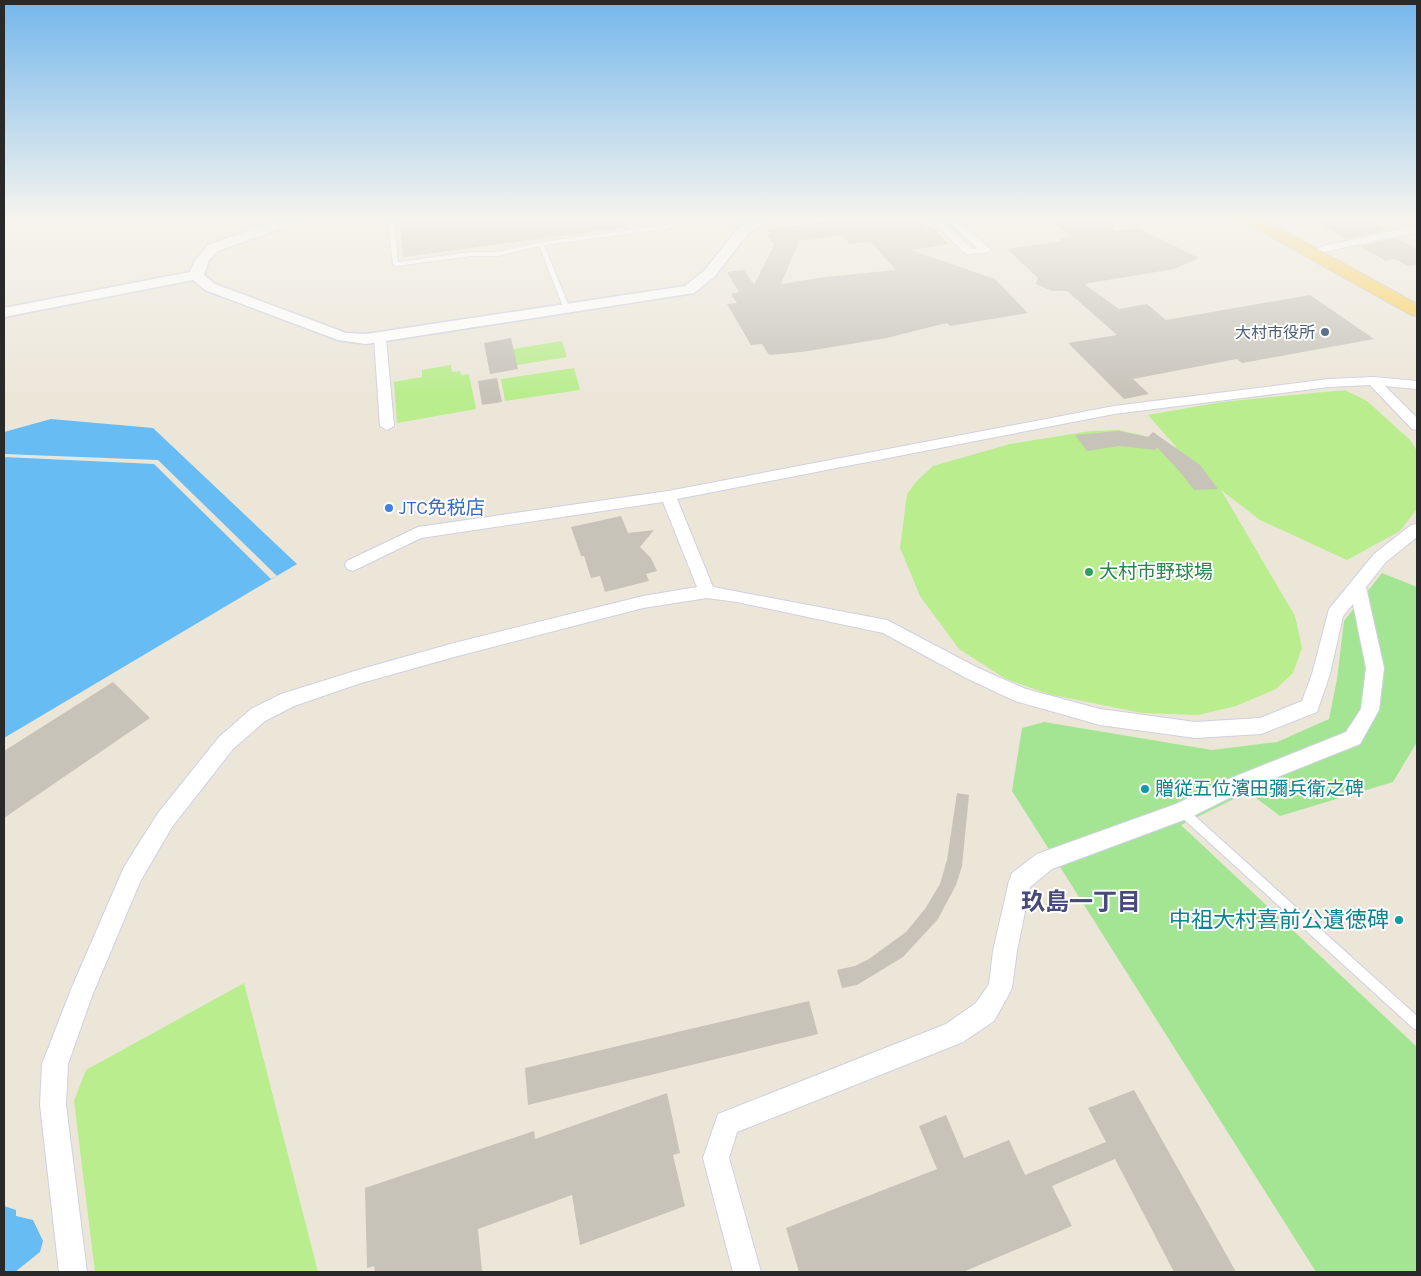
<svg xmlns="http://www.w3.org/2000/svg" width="1421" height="1276" font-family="Karla,'Noto Sans JP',sans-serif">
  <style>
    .green { fill: #a4e593 }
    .pitch { fill: #b9ed8e }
    .water { fill: #67bcf3 }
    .pier { fill: #ece6d9 }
    .building { fill: #c7c3b9; fill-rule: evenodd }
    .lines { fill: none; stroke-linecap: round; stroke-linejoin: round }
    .service-casing { stroke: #cfd0e2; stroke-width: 2 }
    .minor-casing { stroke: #cfd0e2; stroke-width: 2 }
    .tertiary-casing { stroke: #cfd0e2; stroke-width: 3 }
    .trunk-casing { stroke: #c7c7c7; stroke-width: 2 }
    .service { fill: #fff; fill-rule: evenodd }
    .minor { fill: #fff; fill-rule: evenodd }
    .tertiary { fill: #fff; fill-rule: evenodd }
    .trunk { fill: #facc52; fill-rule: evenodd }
    .service-dot { fill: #5c6f8a; stroke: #fff; stroke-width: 2 }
    .shop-dot { fill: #3f7fe0; stroke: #fff; stroke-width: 2 }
    .leisure-dot { fill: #2e9e5b; stroke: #fff; stroke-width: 2 }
    .culture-dot { fill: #0f9aa8; stroke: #fff; stroke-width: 2 }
    .labels { text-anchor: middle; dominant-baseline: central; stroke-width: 4; stroke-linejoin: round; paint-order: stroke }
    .far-service-label { font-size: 16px; fill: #4e5e75; stroke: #fff; text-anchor: end }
    .shop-label { font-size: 19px; fill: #366cbe; stroke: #fff; text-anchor: start }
    .leisure-label { font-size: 19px; fill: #27864d; stroke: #fff; text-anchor: start }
    .culture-label { font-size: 19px; fill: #0d838f; stroke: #fff; text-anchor: start }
    .near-culture-label { font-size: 22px; fill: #0d838f; stroke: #fff; text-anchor: end }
    .near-neighbourhood-label { font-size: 24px; font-weight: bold; fill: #474a7b; stroke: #fff }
  </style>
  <rect width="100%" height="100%" fill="#ece6d9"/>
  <!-- green -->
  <polygon class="green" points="1382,573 1417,587 1417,742 1393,782 1280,816 1248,792 1181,825 1417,1047 1417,1272 1316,1272 1012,791 1022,728 1044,722 1212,750 1277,742 1329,719 1337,679 1344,621"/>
  <!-- pitch -->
  <g class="pitch">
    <polygon points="562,341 567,357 517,365 513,349"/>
    <polygon points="451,365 452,372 460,371 461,375 469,374 476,409 397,423 394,382 422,377 422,370"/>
    <polygon points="574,368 580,390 505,401 501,379"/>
    <polygon points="1345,390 1367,401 1410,440 1417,451 1417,509 1400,531 1347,560 1260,520 1221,490 1295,616 1302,648 1293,673 1276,689 1236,706 1198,715 1142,713 1048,694 1006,679 959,649 920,596 900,548 907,494 917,481 933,466 1010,444 1091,431 1119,430 1150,437 1177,448 1148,415 1222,402"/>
    <polygon points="244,983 318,1272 95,1272 74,1101 86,1070"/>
  </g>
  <!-- water -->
  <g class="water">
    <polygon points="51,419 153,428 297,564 4,738 4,432"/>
    <polygon points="4,1206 16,1210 16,1216 33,1220 43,1241 40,1252 15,1272 4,1272"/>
  </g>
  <!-- pier -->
  <polygon class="pier" points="4,454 158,460 277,576 271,579 154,464 4,457"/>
  <!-- building -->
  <g class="building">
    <polygon points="399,217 626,217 627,227 403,257"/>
    <path d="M 849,217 L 898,217 L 901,220 L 917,218 L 926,227 L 932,227 L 949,244 L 911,250 L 995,279 L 1028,313 L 950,326 L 947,323 L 887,338 L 802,352 L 769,355 L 762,344 L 751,345 L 727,304 L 737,303 L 731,294 L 739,292 L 727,272 L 744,270 L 754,285 L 774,245 L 766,234 L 770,234 L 767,230 ZM 842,235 L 850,244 L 871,242 L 896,270 L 825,277 L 781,284 L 799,241 Z"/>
    <polygon points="1047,217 1113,217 1114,231 1138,228 1199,258 1174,269 1084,284 1119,309 1147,304 1166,320 1310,295 1374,339 1242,363 1237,359 1133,379 1149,394 1124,399 1068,343 1117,335 1067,291 1052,291 1036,284 1038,278 1007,249 1063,241 1060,239 1072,237"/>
    <polygon points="1318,217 1362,217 1388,230 1347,239 1316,222 1324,220"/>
    <polygon points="1396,238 1417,249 1417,265 1408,266 1394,259 1386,261 1360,246"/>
    <polygon points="511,338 518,369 490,374 484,343"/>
    <polygon points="497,378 502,402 482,405 478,381"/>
    <polygon points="1119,431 1148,437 1153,432 1200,465 1218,489 1194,490 1180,472 1157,447 1156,450 1120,446 1087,451 1075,435"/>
    <polygon points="621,516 628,533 654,530 640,547 651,558 657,571 646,574 649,581 605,592 600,576 591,578 584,556 581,556 571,527"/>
    <polygon points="113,682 150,718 4,818 4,751"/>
    <polygon points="957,793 969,795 962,866 956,885 938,919 903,957 857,985 842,988 837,970 855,966 869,959 906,932 925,909 940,884 947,860"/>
    <polygon points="809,1001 818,1034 528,1105 525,1068"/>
    <polygon points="1134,1090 1236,1272 1174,1272 1115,1159 1052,1186 1072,1226 963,1272 799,1272 786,1228 937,1169 919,1126 946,1115 964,1158 1009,1140 1025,1175 1106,1142 1088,1108"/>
    <polygon points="667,1093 680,1153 673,1155 685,1206 580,1245 572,1195 478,1229 482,1272 375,1272 374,1266 367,1268 365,1188 534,1131 535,1139"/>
  </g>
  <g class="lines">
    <defs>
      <g id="service">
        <polygon points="387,217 393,217 398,262 471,252 498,252 541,242 669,225 664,217 668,217 675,226 672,228 544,245 570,309 567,311 564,309 539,246 498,256 471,256 396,266 393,264"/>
        <polygon points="1182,806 1186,808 1417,1016 1417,1030 1413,1028 1178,814 1177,811 1178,808"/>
      </g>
      <g id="minor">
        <polygon points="928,217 939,217 972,249 977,248 944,217 955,217 991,250 986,253 966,254"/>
        <polygon points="1417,226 1417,232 1323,252 1318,249 1323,246"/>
        <polygon points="380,334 386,338 394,426 387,430 380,426 374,338"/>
        <polygon points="1373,377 1417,381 1417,389 1385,386 1417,418 1417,430 1412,429 1370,385 1329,387 1114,414 677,499 713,587 887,620 978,668 1026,689 1100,709 1195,722 1260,718 1302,701 1312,674 1329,609 1374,554 1411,525 1417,524 1417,537 1386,562 1366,587 1384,668 1379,710 1360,744 1245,790 1189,818 1052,869 1030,887 1017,951 1012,988 1008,996 994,1021 963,1042 737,1132 729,1158 761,1272 733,1272 703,1158 718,1114 946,1024 976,1003 989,984 993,951 1009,881 1012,873 1037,854 1176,804 1231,778 1346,732 1361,709 1366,668 1353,604 1343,616 1330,674 1317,712 1261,734 1195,738 1100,725 1015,701 966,678 883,633 737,602 707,598 643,608 454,657 358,684 294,706 265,721 233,749 172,827 140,882 92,996 68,1064 66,1105 87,1272 59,1272 40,1105 42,1064 72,987 124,867 158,813 219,737 251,709 281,694 358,670 454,643 643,596 697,587 663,502 421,538 353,571 347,569 345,565 347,561 418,527 668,491 1114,406 1329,379"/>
      </g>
      <polygon id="tertiary" points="287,217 305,217 304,220 218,251 209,260 204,275 215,284 346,333 366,334 685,286 705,270 739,227 755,217 772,217 748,233 715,276 694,293 366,344 338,340 205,290 193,280 4,317 4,308 190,272 195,260 208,245"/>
      <polygon id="trunk" points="1239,217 1259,217 1417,304 1417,316 1411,315 1241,220"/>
    </defs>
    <!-- service casing -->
    <use href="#service" class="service-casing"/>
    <!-- minor casing -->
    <use href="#minor" class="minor-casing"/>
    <!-- tertiary casing -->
    <use href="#tertiary" class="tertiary-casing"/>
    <!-- trunk casing -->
    <use href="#trunk" class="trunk-casing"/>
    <!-- service -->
    <use href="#service" class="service"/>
    <!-- minor -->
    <use href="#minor" class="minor"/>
    <!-- tertiary -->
    <use href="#tertiary" class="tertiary"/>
    <!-- trunk -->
    <use href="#trunk" class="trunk"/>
  </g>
  <!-- sky -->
  <linearGradient id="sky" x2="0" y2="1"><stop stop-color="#74b7ec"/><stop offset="0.55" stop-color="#f6f4ee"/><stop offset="1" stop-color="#f6f4ee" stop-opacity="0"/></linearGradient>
  <rect width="1421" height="396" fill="url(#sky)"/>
  <!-- markers -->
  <circle class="service-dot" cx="1325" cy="332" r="5"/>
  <circle class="shop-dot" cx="389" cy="508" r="5"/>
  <circle class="leisure-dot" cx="1089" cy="572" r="5"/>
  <g class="culture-dot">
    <circle cx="1145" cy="789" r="5"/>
    <circle cx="1399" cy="920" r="5"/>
  </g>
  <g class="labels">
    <!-- far-service labels -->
    <g class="far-service-label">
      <text x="1315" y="332">大村市役所</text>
    </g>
    <!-- shop labels -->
    <g class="shop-label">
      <text x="399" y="508">JTC免税店</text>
    </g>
    <!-- leisure labels -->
    <g class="leisure-label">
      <text x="1099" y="572">大村市野球場</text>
    </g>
    <!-- culture labels -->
    <g class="culture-label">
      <text x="1155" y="789">贈従五位濱田彌兵衛之碑</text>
    </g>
    <!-- near-culture labels -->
    <g class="near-culture-label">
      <text x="1389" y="920">中祖大村喜前公遺徳碑</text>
    </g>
    <!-- near-neighbourhood labels -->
    <g class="near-neighbourhood-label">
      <text x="1081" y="902">玖島一丁目</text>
    </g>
  </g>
  <!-- border -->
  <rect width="1421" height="1276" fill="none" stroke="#292929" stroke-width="10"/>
</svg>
